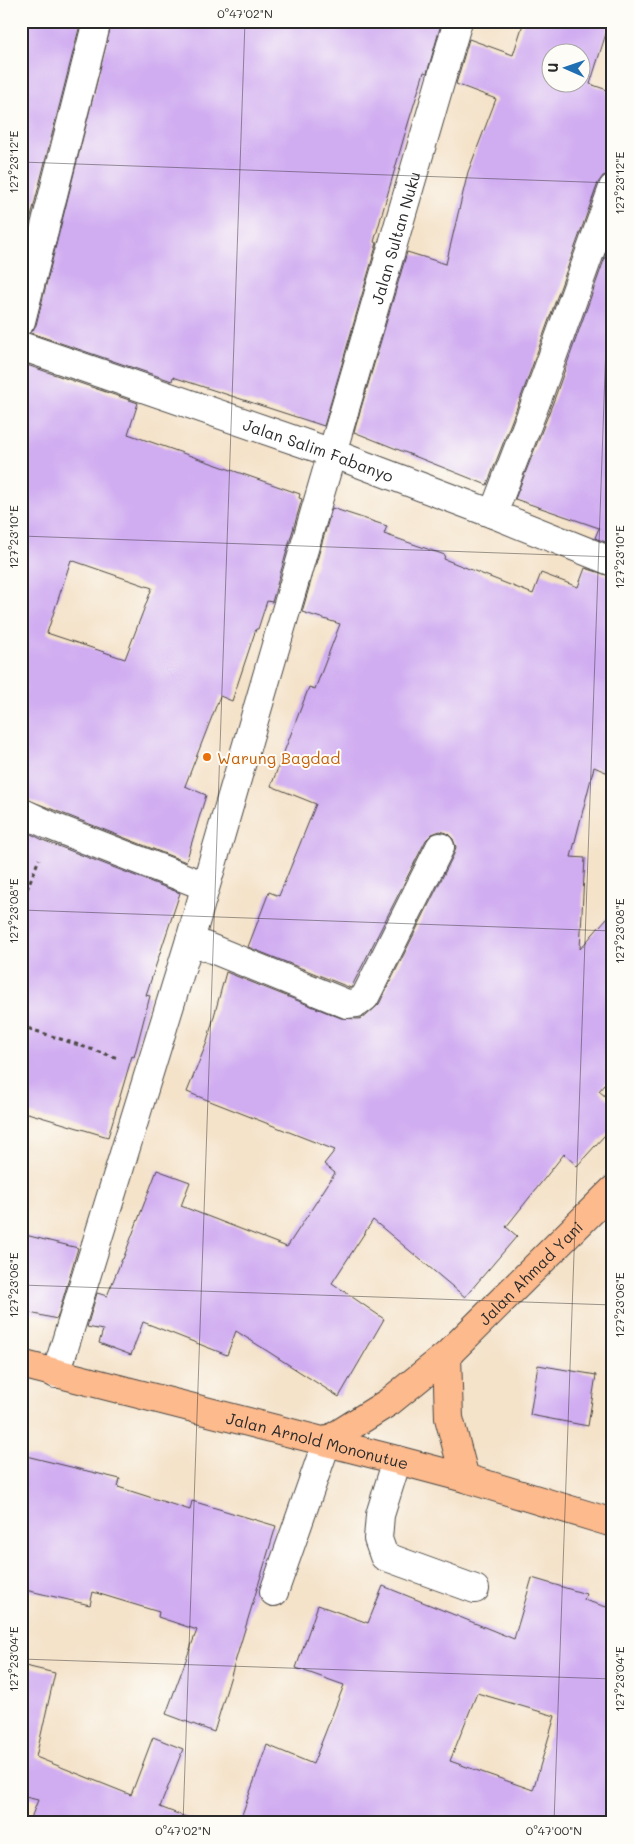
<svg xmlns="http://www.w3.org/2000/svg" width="634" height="1844" font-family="Mali,sans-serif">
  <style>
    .building { fill: #d0acf1; fill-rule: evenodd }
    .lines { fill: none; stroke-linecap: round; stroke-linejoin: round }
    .minor-casing { stroke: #494643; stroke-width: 30 }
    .highway-casing { stroke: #494643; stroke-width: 30 }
    .path { stroke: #494643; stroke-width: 3; stroke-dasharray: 4 4; stroke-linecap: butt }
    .minor { stroke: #fff; stroke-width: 28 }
    .highway { stroke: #fcba8d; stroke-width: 28 }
    .ticks { fill: none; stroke: #2b2b2b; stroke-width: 1; stroke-opacity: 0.45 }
    .food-dot { fill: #e8710a; stroke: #fdfcf7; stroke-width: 2 }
    .labels { text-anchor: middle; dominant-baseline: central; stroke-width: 4; stroke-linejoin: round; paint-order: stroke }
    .street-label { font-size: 16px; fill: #2b2b2b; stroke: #fdfcf7 }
    .food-label { font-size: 16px; fill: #c56008; stroke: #fdfcf7; text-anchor: start }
    .neatline { fill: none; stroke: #2b2b2b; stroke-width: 2 }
    .ticks-label { font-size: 12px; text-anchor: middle; fill: #2b2b2b }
  </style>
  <rect width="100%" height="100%" fill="#fdfcf7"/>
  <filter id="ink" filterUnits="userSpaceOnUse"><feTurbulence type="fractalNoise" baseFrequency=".02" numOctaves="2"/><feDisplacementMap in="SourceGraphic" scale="10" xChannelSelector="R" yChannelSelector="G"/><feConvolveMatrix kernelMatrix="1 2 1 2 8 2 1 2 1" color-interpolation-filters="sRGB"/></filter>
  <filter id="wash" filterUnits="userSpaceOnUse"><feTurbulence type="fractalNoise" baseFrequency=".0096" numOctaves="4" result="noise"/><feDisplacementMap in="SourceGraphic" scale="20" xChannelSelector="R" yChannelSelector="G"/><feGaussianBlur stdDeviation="1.12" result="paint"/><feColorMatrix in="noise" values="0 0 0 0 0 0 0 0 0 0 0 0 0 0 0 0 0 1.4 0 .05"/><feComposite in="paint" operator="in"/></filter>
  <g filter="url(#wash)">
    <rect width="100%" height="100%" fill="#f4e2c9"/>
    <g id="blocks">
      <!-- building -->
      <g class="building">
        <polygon points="21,21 81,21 21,256"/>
        <polygon points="112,21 442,21 427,73 424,72 404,137 374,242 377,243 324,426 173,377 172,381 31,333 36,325"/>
        <path d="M 524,21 L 610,21 L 590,84 L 613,92 L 613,173 L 603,176 L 598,183 L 524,389 L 487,485 L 354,432 L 407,252 L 446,264 L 468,172 L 496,99 L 456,84 L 469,39 L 513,55 ZM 552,52 L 582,52 L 582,82 L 552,82 Z"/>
        <polygon points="613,235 613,545 595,538 599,528 515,499 554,400"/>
        <path d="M 21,363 L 138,403 L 128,434 L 300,494 L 299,498 L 302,499 L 272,602 L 267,601 L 258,629 L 256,629 L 232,701 L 220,696 L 185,786 L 206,795 L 186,862 L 21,797 ZM 71,560 L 152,588 L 125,659 L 47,633 Z"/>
        <polygon points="332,508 387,526 384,534 445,555 444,559 533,594 541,573 578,587 585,568 613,577 613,775 594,767 571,857 585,858 580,949 613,911 613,1074 599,1091 613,1103 613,1126 577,1166 564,1154 506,1227 517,1236 465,1297 373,1220 332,1283 384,1319 339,1397 236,1331 227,1355 143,1322 131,1355 99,1343 103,1330 87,1327 97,1293 107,1296 122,1259 123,1259 157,1170 190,1182 181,1206 287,1247 335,1173 324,1164 335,1150 187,1092 207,1042 226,972 341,1018 359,1019 366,1016 379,1004 454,854 456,847 453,839 447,833 440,831 432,834 426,840 351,988 248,947 269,892 279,896 316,804 271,786 309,687 315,689 340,624 302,612"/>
        <polygon points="21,829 45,841 180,893 146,995 150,996 134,1057 132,1056 108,1137 21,1111"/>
        <polygon points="21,1234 78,1248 57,1319 21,1311"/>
        <polygon points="538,1365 596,1375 588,1426 530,1415"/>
        <polygon points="26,1456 120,1479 118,1487 190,1510 192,1501 276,1526 214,1732 166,1714 197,1630 158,1617 159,1612 93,1592 90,1605 21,1589 21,1476"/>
        <path d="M 532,1578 L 586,1594 L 584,1600 L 613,1609 L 613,1823 L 239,1823 L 267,1745 L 313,1764 L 344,1685 L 296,1668 L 318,1605 L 368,1623 L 383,1586 L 514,1639 ZM 477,1693 L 555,1716 L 533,1790 L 450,1761 Z"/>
        <polygon points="21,1665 55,1673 36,1757 131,1795 153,1737 183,1749 160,1807 196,1821 196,1823 29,1823 38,1800 21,1796"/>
      </g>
    </g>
  </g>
  <g filter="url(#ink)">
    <use href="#blocks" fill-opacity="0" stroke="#494643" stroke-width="1"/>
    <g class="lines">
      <defs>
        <g id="minor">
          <polyline points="21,321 97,21"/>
          <path id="s1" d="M 21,346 L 332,453 L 493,514 L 613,562"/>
          <polyline points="493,514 539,394 613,188"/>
          <polyline points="21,812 51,826 205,886"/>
          <polyline points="190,940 347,1004 357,1003 365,997 440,847"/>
          <path id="s2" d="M 56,1374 L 190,940 L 458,21"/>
          <polyline points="397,1460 380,1515 378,1539 384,1556 475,1589"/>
          <polyline points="274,1592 327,1441"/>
        </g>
        <g id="highway">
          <polyline points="447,1355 449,1418 465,1478"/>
          <path id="s3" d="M 21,1364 L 397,1460 L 465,1478 L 613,1523"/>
          <path id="s4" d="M 327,1441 L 389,1402 L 447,1355 L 613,1190"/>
        </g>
      </defs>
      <!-- minor casing -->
      <use href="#minor" class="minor-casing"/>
      <!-- highway casing -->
      <use href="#highway" class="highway-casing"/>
      <!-- path -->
      <g class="path">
        <polyline points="21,904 39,859"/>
        <polyline points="21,1026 118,1058"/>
      </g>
      <!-- minor -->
      <use href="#minor" class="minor"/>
      <!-- highway -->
      <use href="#highway" class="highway"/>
    </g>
  </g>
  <!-- ticks -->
  <path class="ticks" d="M 21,162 L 613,183M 21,536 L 613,557M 21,910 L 613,931M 21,1285 L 613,1305M 21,1659 L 613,1679M 183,1823 L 245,21M 554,1823 L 613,145"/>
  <!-- markers -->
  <circle class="food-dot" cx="207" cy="757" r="5"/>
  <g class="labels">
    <!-- street labels -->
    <g class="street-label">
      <text stroke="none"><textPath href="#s2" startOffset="1186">Jalan Sultan Nuku</textPath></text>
      <text stroke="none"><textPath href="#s1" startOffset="315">Jalan Salim Fabanyo</textPath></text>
      <text stroke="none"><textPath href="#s4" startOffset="265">Jalan Ahmad Yani</textPath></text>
      <text stroke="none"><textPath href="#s3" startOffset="306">Jalan Arnold Mononutue</textPath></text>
    </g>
    <!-- food labels -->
    <g class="food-label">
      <text x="217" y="757">Warung Bagdad</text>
    </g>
  </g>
  <!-- margin -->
  <rect width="634" height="1844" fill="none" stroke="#fdfcf7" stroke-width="55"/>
  <!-- north arrow -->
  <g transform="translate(566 68) rotate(272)"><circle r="24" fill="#fdfcf7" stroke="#a9a8a5"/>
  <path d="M0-4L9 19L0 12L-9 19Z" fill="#1f6fb2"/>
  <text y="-8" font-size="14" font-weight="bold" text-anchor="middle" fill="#2b2b2b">U</text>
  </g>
  <rect x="28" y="28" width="578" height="1788" class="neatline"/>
  <g class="ticks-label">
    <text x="245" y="18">0°47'02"N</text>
    <text transform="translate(14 162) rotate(-90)" y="4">127°23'12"E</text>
    <text transform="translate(620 183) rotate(-90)" y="4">127°23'12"E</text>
    <text transform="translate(14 537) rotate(-90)" y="4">127°23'10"E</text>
    <text transform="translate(620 557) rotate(-90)" y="4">127°23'10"E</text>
    <text transform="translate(14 911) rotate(-90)" y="4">127°23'08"E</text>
    <text transform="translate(620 931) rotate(-90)" y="4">127°23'08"E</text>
    <text transform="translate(14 1285) rotate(-90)" y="4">127°23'06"E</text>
    <text transform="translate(620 1305) rotate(-90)" y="4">127°23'06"E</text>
    <text transform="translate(14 1659) rotate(-90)" y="4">127°23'04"E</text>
    <text transform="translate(620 1679) rotate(-90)" y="4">127°23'04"E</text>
    <text x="183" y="1835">0°47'02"N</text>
    <text x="554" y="1835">0°47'00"N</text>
  </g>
</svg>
